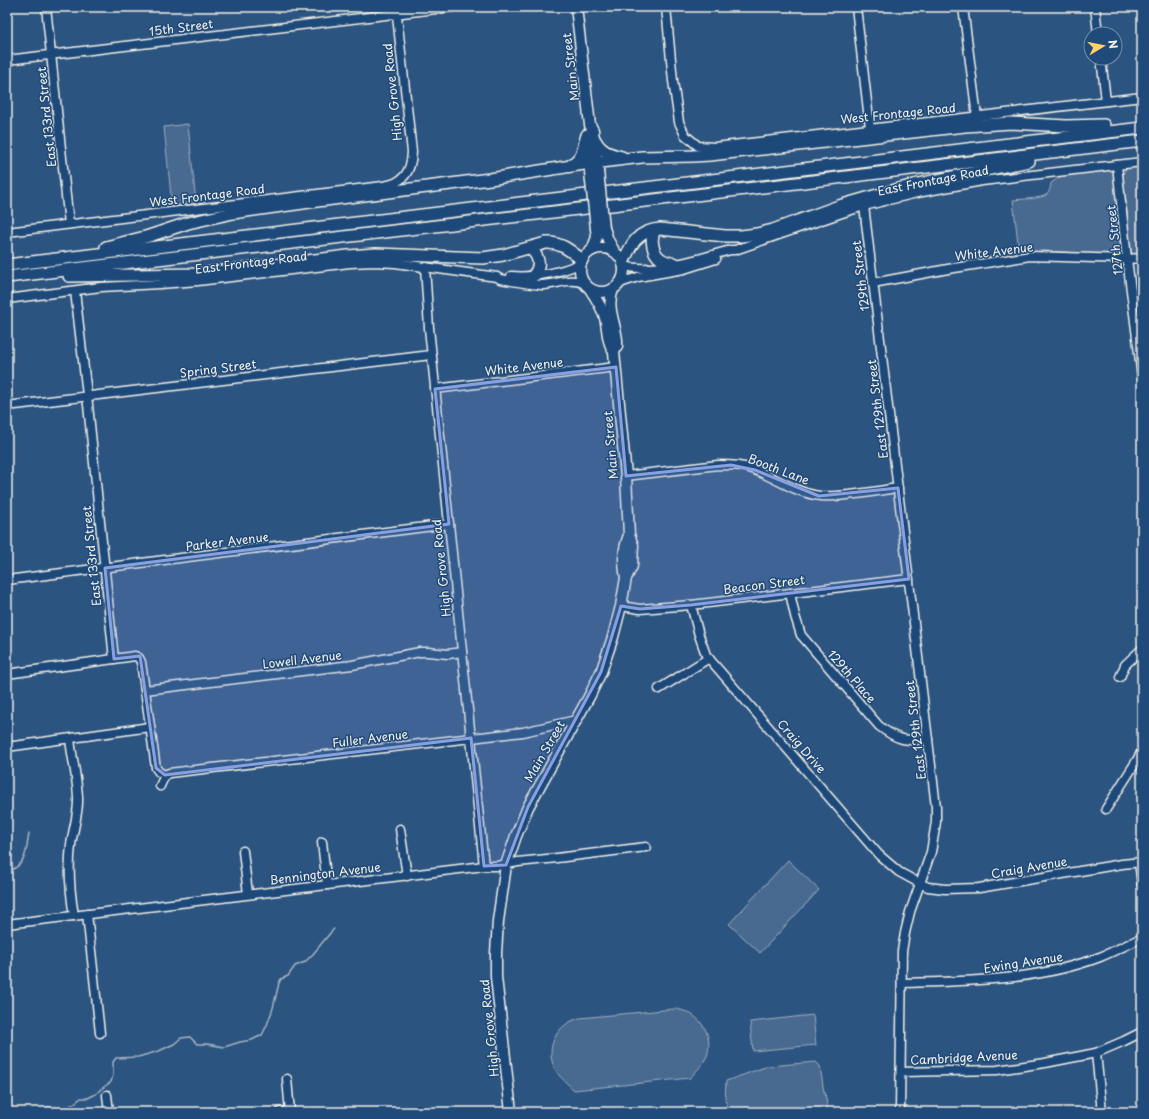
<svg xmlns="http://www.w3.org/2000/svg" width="1149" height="1119" font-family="'Playpen Sans',sans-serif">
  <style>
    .green { fill: #496b90; stroke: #9eaebc }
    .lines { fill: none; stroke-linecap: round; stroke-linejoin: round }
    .stream { stroke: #a7b4c0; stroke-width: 1.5 }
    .minor-casing { stroke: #f4f1e8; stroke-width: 11 }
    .major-casing { stroke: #f4f1e8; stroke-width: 13 }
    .highway-casing { stroke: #f4f1e8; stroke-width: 14 }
    .minor { stroke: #1f4a7a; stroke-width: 8 }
    .major { stroke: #1f4a7a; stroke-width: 10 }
    .highway { stroke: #1f4a7a; stroke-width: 11 }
    .major-bridge-casing { stroke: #f4f1e8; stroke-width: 13; stroke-linecap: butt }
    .major-bridge { stroke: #1f4a7a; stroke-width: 10 }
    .marked { fill: #88a0e0; fill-opacity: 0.2; stroke: #88a0e0; stroke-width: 3; stroke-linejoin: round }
    .labels { text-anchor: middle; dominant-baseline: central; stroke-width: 3; stroke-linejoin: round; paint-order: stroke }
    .street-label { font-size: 12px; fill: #f4f1e8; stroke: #1f4a7a }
  </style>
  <rect width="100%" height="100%" fill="#2c5481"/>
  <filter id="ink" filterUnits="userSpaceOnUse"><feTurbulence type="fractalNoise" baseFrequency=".025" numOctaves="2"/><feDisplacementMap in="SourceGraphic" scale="8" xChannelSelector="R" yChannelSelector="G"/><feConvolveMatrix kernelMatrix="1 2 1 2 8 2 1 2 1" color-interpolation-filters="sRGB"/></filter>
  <g filter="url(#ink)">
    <!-- green -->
    <g class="green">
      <polygon points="188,124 196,203 172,206 164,127"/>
      <path d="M 1142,166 L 1142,255 C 1137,255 1134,256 1131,251 L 1123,174 C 1126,166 1134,167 1142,166 Z"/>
      <path d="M 1111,170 L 1114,173 L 1116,179 L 1122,252 L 1117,255 L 1044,251 L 1017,254 L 1014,251 L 1013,248 L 1018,243 L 1013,200 C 1021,199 1040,199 1046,195 C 1050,192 1050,188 1051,183 L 1063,175 Z"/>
      <polygon points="788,860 819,890 760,953 729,924"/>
      <path d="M 674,1009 C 697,1010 715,1033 707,1056 C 703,1065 696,1071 690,1078 L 574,1090 C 568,1084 559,1077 555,1069 C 544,1048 557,1023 580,1018 Z"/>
      <polygon points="813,1015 816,1045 753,1051 750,1022"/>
      <polygon points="816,1062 820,1066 824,1092 825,1092 828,1112 729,1112 725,1100 726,1081 768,1066"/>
    </g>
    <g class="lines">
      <!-- stream -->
      <g class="stream">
        <path d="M 7,872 C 27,865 26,852 29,833"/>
        <polyline points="42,1112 47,1107 56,1107 63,1109 72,1105 81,1098 88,1098 96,1094 101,1089 111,1082 113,1075 113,1062 116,1058 138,1057 159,1051 174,1044 181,1038 190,1037 197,1044 207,1044 224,1047 240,1042 252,1040 262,1035 267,1025 273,1008 279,983 281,979 288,976 295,966 305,962 313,954 331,932 334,929"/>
      </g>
      <defs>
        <g id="minor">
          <polyline points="46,7 69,224"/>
          <polyline points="666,7 673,81 679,122 685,135 698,146 715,147 1142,97"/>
          <polyline points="856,7 870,128"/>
          <polyline points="963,7 977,117"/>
          <polyline points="1095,7 1098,34"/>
          <polyline points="1101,58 1106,101"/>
          <polyline points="7,60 453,7"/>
          <polyline points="1117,165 1127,259 1142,377"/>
          <polyline points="864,206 936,807 936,822 931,852 910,912 905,933 902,951 900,1112"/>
          <path d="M 7,232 L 383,186 C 404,183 411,172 412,152 L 396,7"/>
          <path d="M 624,266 C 655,274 700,258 731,250 L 735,250 L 839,214 L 864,206 L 917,193 L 982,181 L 1142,162"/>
          <polyline points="425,267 429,328 484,866"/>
          <path d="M 511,276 C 535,278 558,273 580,264"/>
          <polyline points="620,283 638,277 684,269 716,259"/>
          <polyline points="873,283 948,269 1030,256 1127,259 1142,258"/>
          <polyline points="75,291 87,395 114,659"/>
          <path d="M 7,299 L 101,287 L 160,284 L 198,281 L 350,263 L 375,262 L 395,263 L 497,277 L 500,279 C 513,281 527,284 541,285 C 557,285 568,277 584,283"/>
          <polyline points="435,389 616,367"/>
          <polyline points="7,406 431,355"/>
          <path d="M 626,476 L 718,465 C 731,465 743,465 755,470 C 776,478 796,493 820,496 C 843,498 875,491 898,488"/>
          <polyline points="7,580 449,524"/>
          <path d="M 790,593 L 795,616 L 801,635 L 879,726 C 897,740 906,742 928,739"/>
          <polyline points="691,605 699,635 706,655 879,855 899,872 921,884 928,887 945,889 979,888 1122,864 1142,862"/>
          <polyline points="621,606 640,609 691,605 909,579"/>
          <polyline points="7,674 135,656 139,658 141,662 156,768 159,772 165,775"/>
          <polyline points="1120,677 1125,665 1142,649"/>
          <polyline points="659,689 709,658"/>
          <polyline points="145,690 352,665 420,652 428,652 448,654 462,652"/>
          <path d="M 70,739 C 72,758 77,777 78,797 C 79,813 73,829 71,845 C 68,869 70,892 74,916"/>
          <polyline points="7,747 150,727"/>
          <polyline points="165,775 169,773 523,732 576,720"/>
          <polyline points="160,786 165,775"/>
          <polyline points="1106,809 1136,762 1142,751"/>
          <polyline points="400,829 407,876"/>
          <polyline points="322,842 327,885"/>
          <polyline points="243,851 248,894"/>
          <polyline points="1139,862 1142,885"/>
          <polyline points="87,914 100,1033"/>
          <polyline points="7,924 484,866 497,866 518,862 557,858 646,847"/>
          <path d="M 902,983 C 969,981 1037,981 1100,957 C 1115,951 1128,944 1142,938"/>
          <polyline points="1096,1053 1102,1112"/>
          <polyline points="901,1072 997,1070 1045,1063 1096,1053 1124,1041 1142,1032"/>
          <polyline points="287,1079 290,1112"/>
          <polyline points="107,1095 109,1112"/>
          <polyline points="280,1112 290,1111"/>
        </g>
        <g id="major">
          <polyline points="576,7 590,125 593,130 598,171"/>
          <polyline points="587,138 590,170"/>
          <polyline points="604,228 608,240 614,251"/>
          <circle cx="602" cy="270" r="22"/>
          <polyline points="592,250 597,237 596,229"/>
          <path d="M 590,289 C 596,298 602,307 605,318 C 608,329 607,343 614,352"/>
          <path d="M 626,578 C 623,562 623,550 629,535"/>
          <path d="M 511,1112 L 496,977 L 496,953 L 498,921 L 506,865 L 516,836 L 528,807 L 590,695 L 601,672 L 613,637 L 621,606 L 626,578 L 632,566 L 633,545 L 629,535 L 626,476 L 614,352 L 617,346 L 617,340 C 615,321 606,308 613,289"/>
        </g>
        <g id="highway">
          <path d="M 595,140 C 601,152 610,154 622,157"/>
          <path d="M 570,166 C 585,155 582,150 587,135"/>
          <path d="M 655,230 C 650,238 652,253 661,259 C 665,262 671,263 676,264"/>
          <polyline points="106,247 149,236 188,223 233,213 317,201 490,179 584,164 642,157 693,156 710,155 965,126 1011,123 1066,126 1104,125"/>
          <path d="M 529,248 C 539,255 542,266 533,276"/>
          <path d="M 623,263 C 631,244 637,231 660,229 L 725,236 L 741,236 L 757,234 L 773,230 L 839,206 L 881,194 L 914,185 L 1029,161"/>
          <polyline points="7,265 1142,128"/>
          <path d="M 69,276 L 199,274 L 348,256 L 376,254 L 483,258 L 503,255 L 546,243 C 561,242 571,251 582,260"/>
          <polyline points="7,277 746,189 1142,141"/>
        </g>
      </defs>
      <!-- minor casing -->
      <use href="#minor" class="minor-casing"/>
      <!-- major casing -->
      <use href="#major" class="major-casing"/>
      <!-- highway casing -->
      <use href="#highway" class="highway-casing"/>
      <!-- minor -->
      <use href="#minor" class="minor"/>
      <!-- major -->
      <use href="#major" class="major"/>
      <!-- highway -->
      <use href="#highway" class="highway"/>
      <defs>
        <g id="major-bridge">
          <polyline points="598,171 604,228"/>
          <polyline points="590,172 596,229"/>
        </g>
      </defs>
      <!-- major-bridge casing -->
      <use href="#major-bridge" class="major-bridge-casing"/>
      <!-- major-bridge -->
      <use href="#major-bridge" class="major-bridge"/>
    </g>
  </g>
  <!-- marked area -->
  <path class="marked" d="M 616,367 L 626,476 L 731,465 L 755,470 L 819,496 L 898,488 L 909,579 L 691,605 L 640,609 L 621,606 L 601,672 L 528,807 L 506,865 L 484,866 L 471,738 L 165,775 L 156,768 L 140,656 L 114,659 L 105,568 L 449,524 L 435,389 Z"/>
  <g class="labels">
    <!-- street labels -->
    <g class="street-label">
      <text transform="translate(181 27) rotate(-7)">15th Street</text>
      <text transform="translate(570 67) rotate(-97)">Main Street</text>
      <text transform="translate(392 92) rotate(-96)">High Grove Road</text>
      <text transform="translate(898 113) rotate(-6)">West Frontage Road</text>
      <text transform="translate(46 117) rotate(-96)">East 133rd Street</text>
      <text transform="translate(933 180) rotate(-11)">East Frontage Road</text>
      <text transform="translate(207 195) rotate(-7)">West Frontage Road</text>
      <text transform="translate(1114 240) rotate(-96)">127th Street</text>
      <text transform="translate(994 251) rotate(-7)">White Avenue</text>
      <text transform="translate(251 262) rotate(-7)">East Frontage Road</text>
      <text transform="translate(860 276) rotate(-97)">129th Street</text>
      <text transform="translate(524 366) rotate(-7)">White Avenue</text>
      <text transform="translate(218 368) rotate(-7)">Spring Street</text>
      <text transform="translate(877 409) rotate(-97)">East 129th Street</text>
      <text transform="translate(610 445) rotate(-95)">Main Street</text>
      <text transform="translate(779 469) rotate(21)">Booth Lane</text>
      <text transform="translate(227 541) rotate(-7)">Parker Avenue</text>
      <text transform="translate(91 556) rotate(-96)">East 133rd Street</text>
      <text transform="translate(441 568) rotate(-96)">High Grove Road</text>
      <text transform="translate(764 584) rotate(-7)">Beacon Street</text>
      <text transform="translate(302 659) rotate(-7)">Lowell Avenue</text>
      <text transform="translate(852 676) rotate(49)">129th Place</text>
      <text transform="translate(915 730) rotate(-97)">East 129th Street</text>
      <text transform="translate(370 738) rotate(-7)">Fuller Avenue</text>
      <text transform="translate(802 746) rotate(49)">Craig Drive</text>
      <text transform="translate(544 751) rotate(-60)">Main Street</text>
      <text transform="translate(1029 867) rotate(-10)">Craig Avenue</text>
      <text transform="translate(325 873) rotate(-7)">Bennington Avenue</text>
      <text transform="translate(1023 962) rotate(-9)">Ewing Avenue</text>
      <text transform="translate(489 1028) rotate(-96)">High Grove Road</text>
      <text transform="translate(964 1057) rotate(-3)">Cambridge Avenue</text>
    </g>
  </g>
  <!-- margin -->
  <rect width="1149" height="1119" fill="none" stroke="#1f4a7a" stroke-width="24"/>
  <rect x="12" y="12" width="1125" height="1095" fill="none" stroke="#f4f1e8" stroke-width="1.5" filter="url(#ink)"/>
  <!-- north arrow -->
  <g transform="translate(1103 46) rotate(80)"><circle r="19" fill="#1f4a7a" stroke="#748da6"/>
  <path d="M0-3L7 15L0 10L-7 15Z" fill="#ffd166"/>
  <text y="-6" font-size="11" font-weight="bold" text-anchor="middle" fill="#f4f1e8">N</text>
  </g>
</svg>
